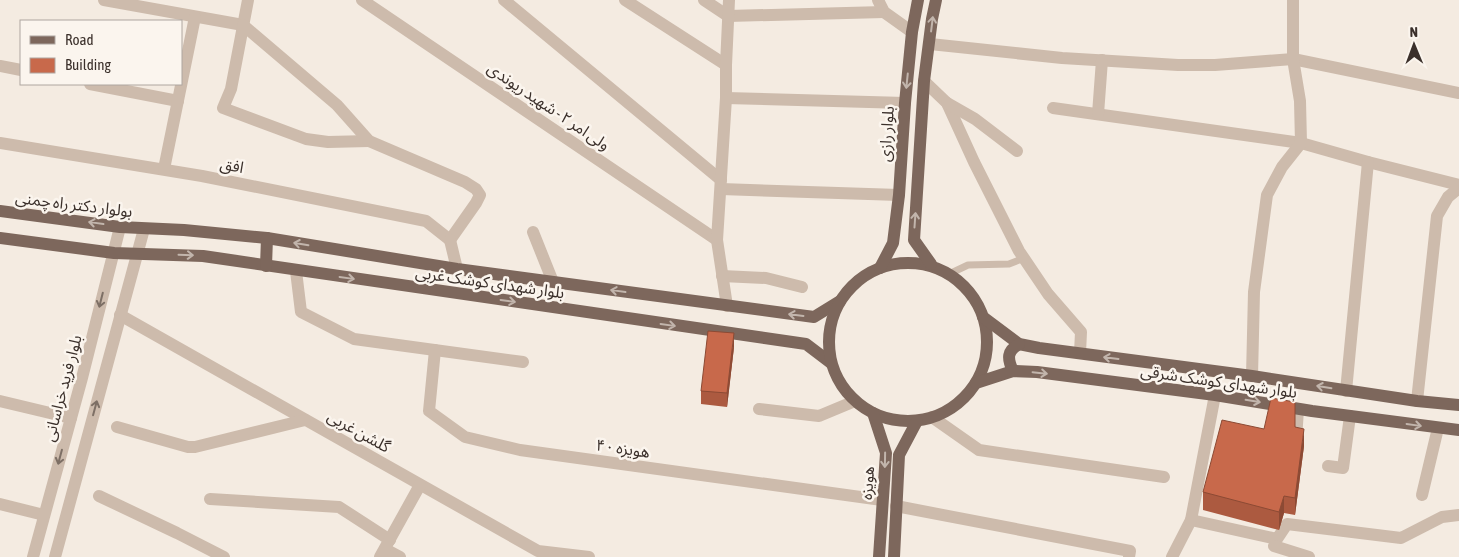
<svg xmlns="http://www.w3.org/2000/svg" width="1459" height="557" font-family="'Asap Condensed','Noto Sans Arabic',sans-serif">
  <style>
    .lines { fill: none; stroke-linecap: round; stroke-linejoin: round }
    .service { stroke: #cdbbac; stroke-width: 7 }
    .minor { stroke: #cdbbac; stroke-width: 12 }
    .tertiary { stroke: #cdbbac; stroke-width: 12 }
    .primary { stroke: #7d675c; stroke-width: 12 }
    .wall { fill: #ac5a40 }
    .shaded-wall { fill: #8c4a34 }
    .building { fill: #c8694b; stroke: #8c4a34 }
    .oneway { stroke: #c2b5ac }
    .oneway2 { stroke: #7d6f65 }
    .labels { text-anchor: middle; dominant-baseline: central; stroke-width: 5; stroke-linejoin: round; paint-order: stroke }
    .street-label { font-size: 16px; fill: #3b302b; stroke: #fbf5ee }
  </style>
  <rect width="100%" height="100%" fill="#f4ebe1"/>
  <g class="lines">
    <!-- service -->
    <polyline class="service" points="949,274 968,265 1009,264 1024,258"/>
    <!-- minor -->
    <g class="minor">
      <polyline points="104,0 243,25"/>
      <polyline points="248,0 231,89 223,108 306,139 328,142 369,141"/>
      <polyline points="362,0 717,240"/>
      <polyline points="504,0 721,180"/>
      <polyline points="625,0 726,65"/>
      <polyline points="704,0 728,16 884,12"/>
      <polyline points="878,0 884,12 912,32"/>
      <polyline points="243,25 337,105 369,141 465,182 476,189 480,195 476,203 450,240"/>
      <polyline points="930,44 1062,58 1178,65 1215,65 1293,59 1459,93"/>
      <polyline points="0,66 21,70"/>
      <polyline points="924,81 947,103 974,162 1019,251 1048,294 1081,332 1080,353"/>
      <polyline points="90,84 178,101"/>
      <polyline points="726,98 905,103"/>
      <polyline points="947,103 975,119 1017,151"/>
      <polyline points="1053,108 1301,143 1368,162 1459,185"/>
      <polyline points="1098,114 1102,60"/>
      <polyline points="0,143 202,176 426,221 450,240"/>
      <polyline points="164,169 195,17"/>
      <polyline points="721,189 899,195"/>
      <polyline points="533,232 553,282"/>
      <polyline points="450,240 457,269"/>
      <polyline points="296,271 301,312 354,339 523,362"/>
      <polyline points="722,276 766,278 802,287"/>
      <polyline points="727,306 717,240 726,98 726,65 729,0"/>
      <polyline points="120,315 538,551 589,557"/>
      <polyline points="435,350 429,411 465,437 520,450 882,500"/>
      <polyline points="1252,376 1254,292 1267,195 1282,167 1301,143 1300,101 1293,59 1293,0"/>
      <polyline points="1346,391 1368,162"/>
      <polyline points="0,401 71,418"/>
      <polyline points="1417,401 1437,216 1448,197 1459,188"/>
      <polyline points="759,409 819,416 855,401"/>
      <polyline points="932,417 979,450 1164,477"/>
      <polyline points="117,427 188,447 195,447 305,420"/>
      <polyline points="1296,440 1298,409"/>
      <polyline points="1328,466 1343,468 1350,416"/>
      <polyline points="1422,495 1438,428"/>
      <polyline points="99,496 177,533 224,557"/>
      <polyline points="210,499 339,507 390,540"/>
      <polyline points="0,504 44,515"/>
      <polyline points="896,506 1130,551 1129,557"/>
      <polyline points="1191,520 1277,539 1287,524 1401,538 1442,517 1459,515"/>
      <polyline points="1274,546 1309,557"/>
      <polyline points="385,549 400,557"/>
      <polyline points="380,557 420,485"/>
      <polyline points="1172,557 1191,520 1215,395"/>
    </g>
    <!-- tertiary -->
    <g class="tertiary">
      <polyline points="33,557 82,378 120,227"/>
      <polyline points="55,557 144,229"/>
    </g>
    <!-- primary -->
    <g class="primary">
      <polyline points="0,211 120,227 184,230 267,238 457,269 814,317 840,301"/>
      <polyline points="0,238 114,253 203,256 806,344 831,363"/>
      <circle cx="908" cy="342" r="79"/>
      <polyline points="931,264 914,240 924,81 932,19 936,0"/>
      <polyline points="266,266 267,238"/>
      <polyline points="880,268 893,243 899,195 905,103 912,32 918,0"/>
      <polyline points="983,317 1019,344 1039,348 1252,376 1417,401 1459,405"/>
      <path d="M 1013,371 C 1007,358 1007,351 1019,344"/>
      <polyline points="976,383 1013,371 1037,372 1215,395 1312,411 1459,430"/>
      <polyline points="873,413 886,453 879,557"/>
      <polyline points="894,557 899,455 917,421"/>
    </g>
  </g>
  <!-- wall -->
  <g class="wall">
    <polygon points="734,347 727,407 701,404 701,391"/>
    <polygon points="1295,427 1304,446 1295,515 1284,513 1279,530 1203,510 1203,492 1264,429"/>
  </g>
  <!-- shaded-wall -->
  <g class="shaded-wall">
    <polygon points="734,333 734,347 727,407 727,393"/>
    <polygon points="1304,429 1304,446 1295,515 1295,498"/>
    <polygon points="1284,496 1284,513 1279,530 1279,512"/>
  </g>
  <!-- building -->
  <g class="building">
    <polygon points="708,331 734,333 727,393 701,391"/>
    <polygon points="1271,398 1295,402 1295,427 1304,429 1295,498 1284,496 1279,512 1203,492 1222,420 1264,429"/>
  </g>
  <!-- one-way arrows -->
  <defs><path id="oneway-shaft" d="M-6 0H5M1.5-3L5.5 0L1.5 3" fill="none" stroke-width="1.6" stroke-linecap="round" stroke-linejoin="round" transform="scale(1.25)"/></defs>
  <g class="oneway">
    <use href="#oneway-shaft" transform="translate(932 24) rotate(-83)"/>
    <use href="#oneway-shaft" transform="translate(907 81) rotate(96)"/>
    <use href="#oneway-shaft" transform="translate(915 220) rotate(-86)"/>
    <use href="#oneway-shaft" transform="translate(96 223) rotate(-172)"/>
    <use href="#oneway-shaft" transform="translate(301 244) rotate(-171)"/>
    <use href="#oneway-shaft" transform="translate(186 255) rotate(2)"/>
    <use href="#oneway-shaft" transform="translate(347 278) rotate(8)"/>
    <use href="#oneway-shaft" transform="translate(618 291) rotate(-172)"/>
    <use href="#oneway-shaft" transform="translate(508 301) rotate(8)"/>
    <use href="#oneway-shaft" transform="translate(796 315) rotate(-173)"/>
    <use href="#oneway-shaft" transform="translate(668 325) rotate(8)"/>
    <use href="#oneway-shaft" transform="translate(1111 358) rotate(-173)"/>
    <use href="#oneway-shaft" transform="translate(1040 373) rotate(6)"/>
    <use href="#oneway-shaft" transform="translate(1324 387) rotate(-171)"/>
    <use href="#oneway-shaft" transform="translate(1253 401) rotate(9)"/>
    <use href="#oneway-shaft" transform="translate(1414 425) rotate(8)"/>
    <use href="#oneway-shaft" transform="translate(885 460) rotate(91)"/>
  </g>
  <g class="oneway2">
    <use href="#oneway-shaft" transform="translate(101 300) rotate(104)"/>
    <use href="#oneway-shaft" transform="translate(95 408) rotate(-75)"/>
    <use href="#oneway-shaft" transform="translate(60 457) rotate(105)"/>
  </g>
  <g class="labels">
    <!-- street labels -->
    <g class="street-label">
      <text transform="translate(549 106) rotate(34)">ولی امر ۲ - شهید ریوندی</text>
      <text transform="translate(886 134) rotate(-86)">بلوار رازی</text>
      <text transform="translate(232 165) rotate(11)">افق</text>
      <text transform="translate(74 204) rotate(7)">بولوار دکتر راه چمنی</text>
      <text transform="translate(490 282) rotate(8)">بلوار شهدای کوشک غربی</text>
      <text transform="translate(1219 381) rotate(8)">بلوار شهدای کوشک شرقی</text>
      <text transform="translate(62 388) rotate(-75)">بلوار فرید خراسانی</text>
      <text transform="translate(359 431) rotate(29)">گلشن غربی</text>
      <text transform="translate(623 448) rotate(8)">هویزه ۴۰</text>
      <text transform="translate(867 483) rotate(-86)">هویزه</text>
    </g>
  </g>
  <!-- legend -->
  <rect x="20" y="20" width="162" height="65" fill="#fbf5ee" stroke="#aea6a0"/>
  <rect x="30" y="36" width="25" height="8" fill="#7d675c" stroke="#aea6a0"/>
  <text x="65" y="45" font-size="15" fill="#3b302b">Road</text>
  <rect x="30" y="58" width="25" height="15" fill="#c8694b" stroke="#aea6a0"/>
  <text x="65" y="70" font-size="15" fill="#3b302b">Building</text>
  <!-- north arrow -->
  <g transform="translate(1414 45) rotate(359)" stroke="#fbf5ee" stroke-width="4" paint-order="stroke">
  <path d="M0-4L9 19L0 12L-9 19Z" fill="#3b302b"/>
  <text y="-8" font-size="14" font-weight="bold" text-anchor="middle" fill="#3b302b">N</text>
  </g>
</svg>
